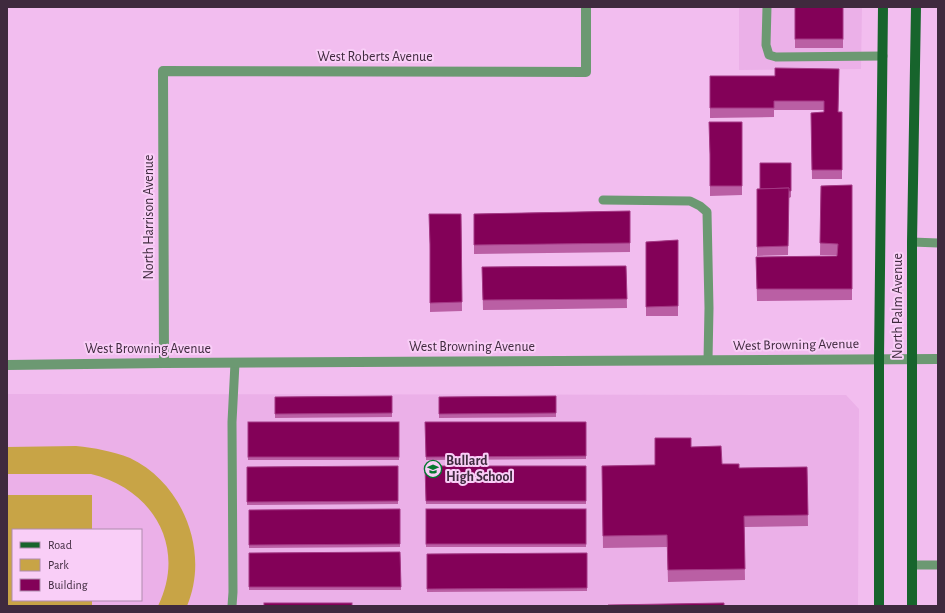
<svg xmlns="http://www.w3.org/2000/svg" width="945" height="613" font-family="'Alegreya Sans',sans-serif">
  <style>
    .built { fill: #ebb0e8; fill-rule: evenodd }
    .green { fill: #c8a446 }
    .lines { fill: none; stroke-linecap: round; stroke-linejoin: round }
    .service { stroke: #6c9972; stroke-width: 9 }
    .minor { stroke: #6c9972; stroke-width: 10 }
    .primary { stroke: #17642c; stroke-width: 10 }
    .wall { fill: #ba5fa4 }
    .building { fill: #830158; stroke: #a43985 }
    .labels { text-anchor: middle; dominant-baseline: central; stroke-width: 4; stroke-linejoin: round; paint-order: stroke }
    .street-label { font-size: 14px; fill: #3f2a3e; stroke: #f9cef7 }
    .poi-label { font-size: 14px; font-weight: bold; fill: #3f2a3e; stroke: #f9cef7; text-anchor: start }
  </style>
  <rect width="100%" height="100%" fill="#f2bdef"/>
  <!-- built -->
  <g class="built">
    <polygon points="739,7 862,7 861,69 739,70"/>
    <path d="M 7,394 L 846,395 L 859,409 L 858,606 L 7,606 ZM 13,530 L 141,530 L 141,600 L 13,600 Z"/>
  </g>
  <!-- green -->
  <g class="green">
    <path d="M 76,446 C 95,448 112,451 130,458 C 183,483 210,552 187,606 L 158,606 C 187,547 153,489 91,474 L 7,474 L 7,447 Z"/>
    <polygon points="7,495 92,495 92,530 13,530 13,600 92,600 92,606 7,606"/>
  </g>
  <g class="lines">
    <!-- service -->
    <g class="service">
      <polyline points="767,7 766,45 769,55 776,57 883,56"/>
      <polyline points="603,200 690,201 700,206 707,212 709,308 708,360"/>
      <polyline points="912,242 938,243"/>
      <polyline points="912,565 938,565"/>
      <polyline points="232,606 233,592 232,422 235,363"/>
    </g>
    <!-- minor -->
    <g class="minor">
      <polyline points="164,363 163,71 586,72 586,7"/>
      <polyline points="7,365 164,363 938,359"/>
    </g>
    <!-- primary -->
    <g class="primary">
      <polyline points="879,606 879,358 883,7"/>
      <polyline points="912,606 912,242 916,7"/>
    </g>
  </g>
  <!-- wall -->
  <g class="wall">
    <rect x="795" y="7" width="48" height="41"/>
    <polygon points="839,69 838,112 842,112 842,179 812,179 811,113 824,112 824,110 774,110 774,117 710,118 710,108 775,76"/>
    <polygon points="709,122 742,122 742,195 710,196 710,159"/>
    <polygon points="791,163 791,197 789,198 788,255 757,256 757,189 760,189"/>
    <polygon points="852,185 852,300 757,301 756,257 837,256 837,255 820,255 821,186"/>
    <polygon points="630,211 630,252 474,254 474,214"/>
    <polygon points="429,214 461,214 462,311 430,312 430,251"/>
    <polygon points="678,240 678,316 646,316 646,242"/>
    <polygon points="626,266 627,308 483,310 482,267"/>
    <polygon points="392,396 392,417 275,418 275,397"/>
    <polygon points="556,396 556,417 439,418 439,397"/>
    <rect x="248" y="422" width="151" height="38"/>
    <polygon points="425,422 586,422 586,459 426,460"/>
    <polygon points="691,447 722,464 739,468 807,467 808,526 744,527 745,580 668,582 667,547 603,548 602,466 655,465"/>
    <polygon points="398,466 398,504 247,505 247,467"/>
    <polygon points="425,466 586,466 586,504 426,504"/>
    <polygon points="400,509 400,547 249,548 249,510"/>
    <rect x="426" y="509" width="160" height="38"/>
    <polygon points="400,552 401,590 249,590 249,553"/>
    <polygon points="587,553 587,591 427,592 427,554"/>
  </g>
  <!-- building -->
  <g class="building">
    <rect x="795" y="7" width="48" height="32"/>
    <polygon points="775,68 839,69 838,112 842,112 842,170 812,170 811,113 824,112 824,101 774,101 774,108 710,108 710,76 775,76"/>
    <polygon points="709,122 742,122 742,186 710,186 710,154"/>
    <polygon points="760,163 791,163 791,191 788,191 789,188 760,189"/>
    <polygon points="852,185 852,289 757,289 756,257 837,256 838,244 820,243 821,186"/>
    <polygon points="789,188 788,246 757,247 757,189"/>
    <polygon points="630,211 630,243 474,245 474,214"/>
    <polygon points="429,214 461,214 462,302 430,303 430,244"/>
    <polygon points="678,240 678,306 646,307 646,242"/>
    <polygon points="626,266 627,299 483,300 482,267"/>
    <polygon points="392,396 392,413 275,414 275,397"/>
    <polygon points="556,396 556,413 439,414 439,397"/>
    <rect x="248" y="422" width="151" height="35"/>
    <polygon points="425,422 586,422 586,456 426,457"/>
    <polygon points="655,438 691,438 691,447 721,446 722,464 739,464 739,468 807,467 808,515 744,516 745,569 668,570 667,535 603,536 602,466 655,465"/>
    <polygon points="398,466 398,501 247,502 247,467"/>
    <polygon points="425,466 586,466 586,501 426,501"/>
    <polygon points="400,509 400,544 249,545 249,510"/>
    <rect x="426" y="509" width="160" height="35"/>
    <polygon points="400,552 401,587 249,587 249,553"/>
    <polygon points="587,553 587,588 427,589 427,554"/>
    <rect x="264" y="603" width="88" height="3"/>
    <polygon points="724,603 724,606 608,606 608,605"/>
  </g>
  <!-- icons -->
  <defs>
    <symbol id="school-ring" viewBox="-11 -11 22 22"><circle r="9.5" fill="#f9cef7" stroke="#04792f" stroke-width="1.5"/><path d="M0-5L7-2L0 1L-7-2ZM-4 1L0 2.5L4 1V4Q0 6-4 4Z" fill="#04792f"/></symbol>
  </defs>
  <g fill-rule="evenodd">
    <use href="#school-ring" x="423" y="459" width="20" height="20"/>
  </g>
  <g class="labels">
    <!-- street labels -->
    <g class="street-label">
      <text x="375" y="57">West Roberts Avenue</text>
      <text transform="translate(149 217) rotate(-90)">North Harrison Avenue</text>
      <text transform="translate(898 306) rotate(-90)">North Palm Avenue</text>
      <text transform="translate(796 345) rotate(-1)">West Browning Avenue</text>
      <text x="472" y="347">West Browning Avenue</text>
      <text x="148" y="349">West Browning Avenue</text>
    </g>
    <!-- poi labels -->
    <g class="poi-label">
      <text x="446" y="461">Bullard<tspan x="446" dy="16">High School</tspan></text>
    </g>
  </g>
  <!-- border -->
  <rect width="945" height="613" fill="none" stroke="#3f2a3e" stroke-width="16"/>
  <!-- legend -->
  <rect x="12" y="529" width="130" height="72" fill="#f9cef7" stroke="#af8cad"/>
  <rect x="20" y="542" width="20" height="6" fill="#17642c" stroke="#af8cad"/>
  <text x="48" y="549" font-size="12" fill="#3f2a3e">Road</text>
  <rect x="20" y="559" width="20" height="12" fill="#c8a446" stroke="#af8cad"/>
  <text x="48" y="569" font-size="12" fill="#3f2a3e">Park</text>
  <rect x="20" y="579" width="20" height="12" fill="#830158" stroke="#af8cad"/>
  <text x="48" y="589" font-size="12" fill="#3f2a3e">Building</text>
</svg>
